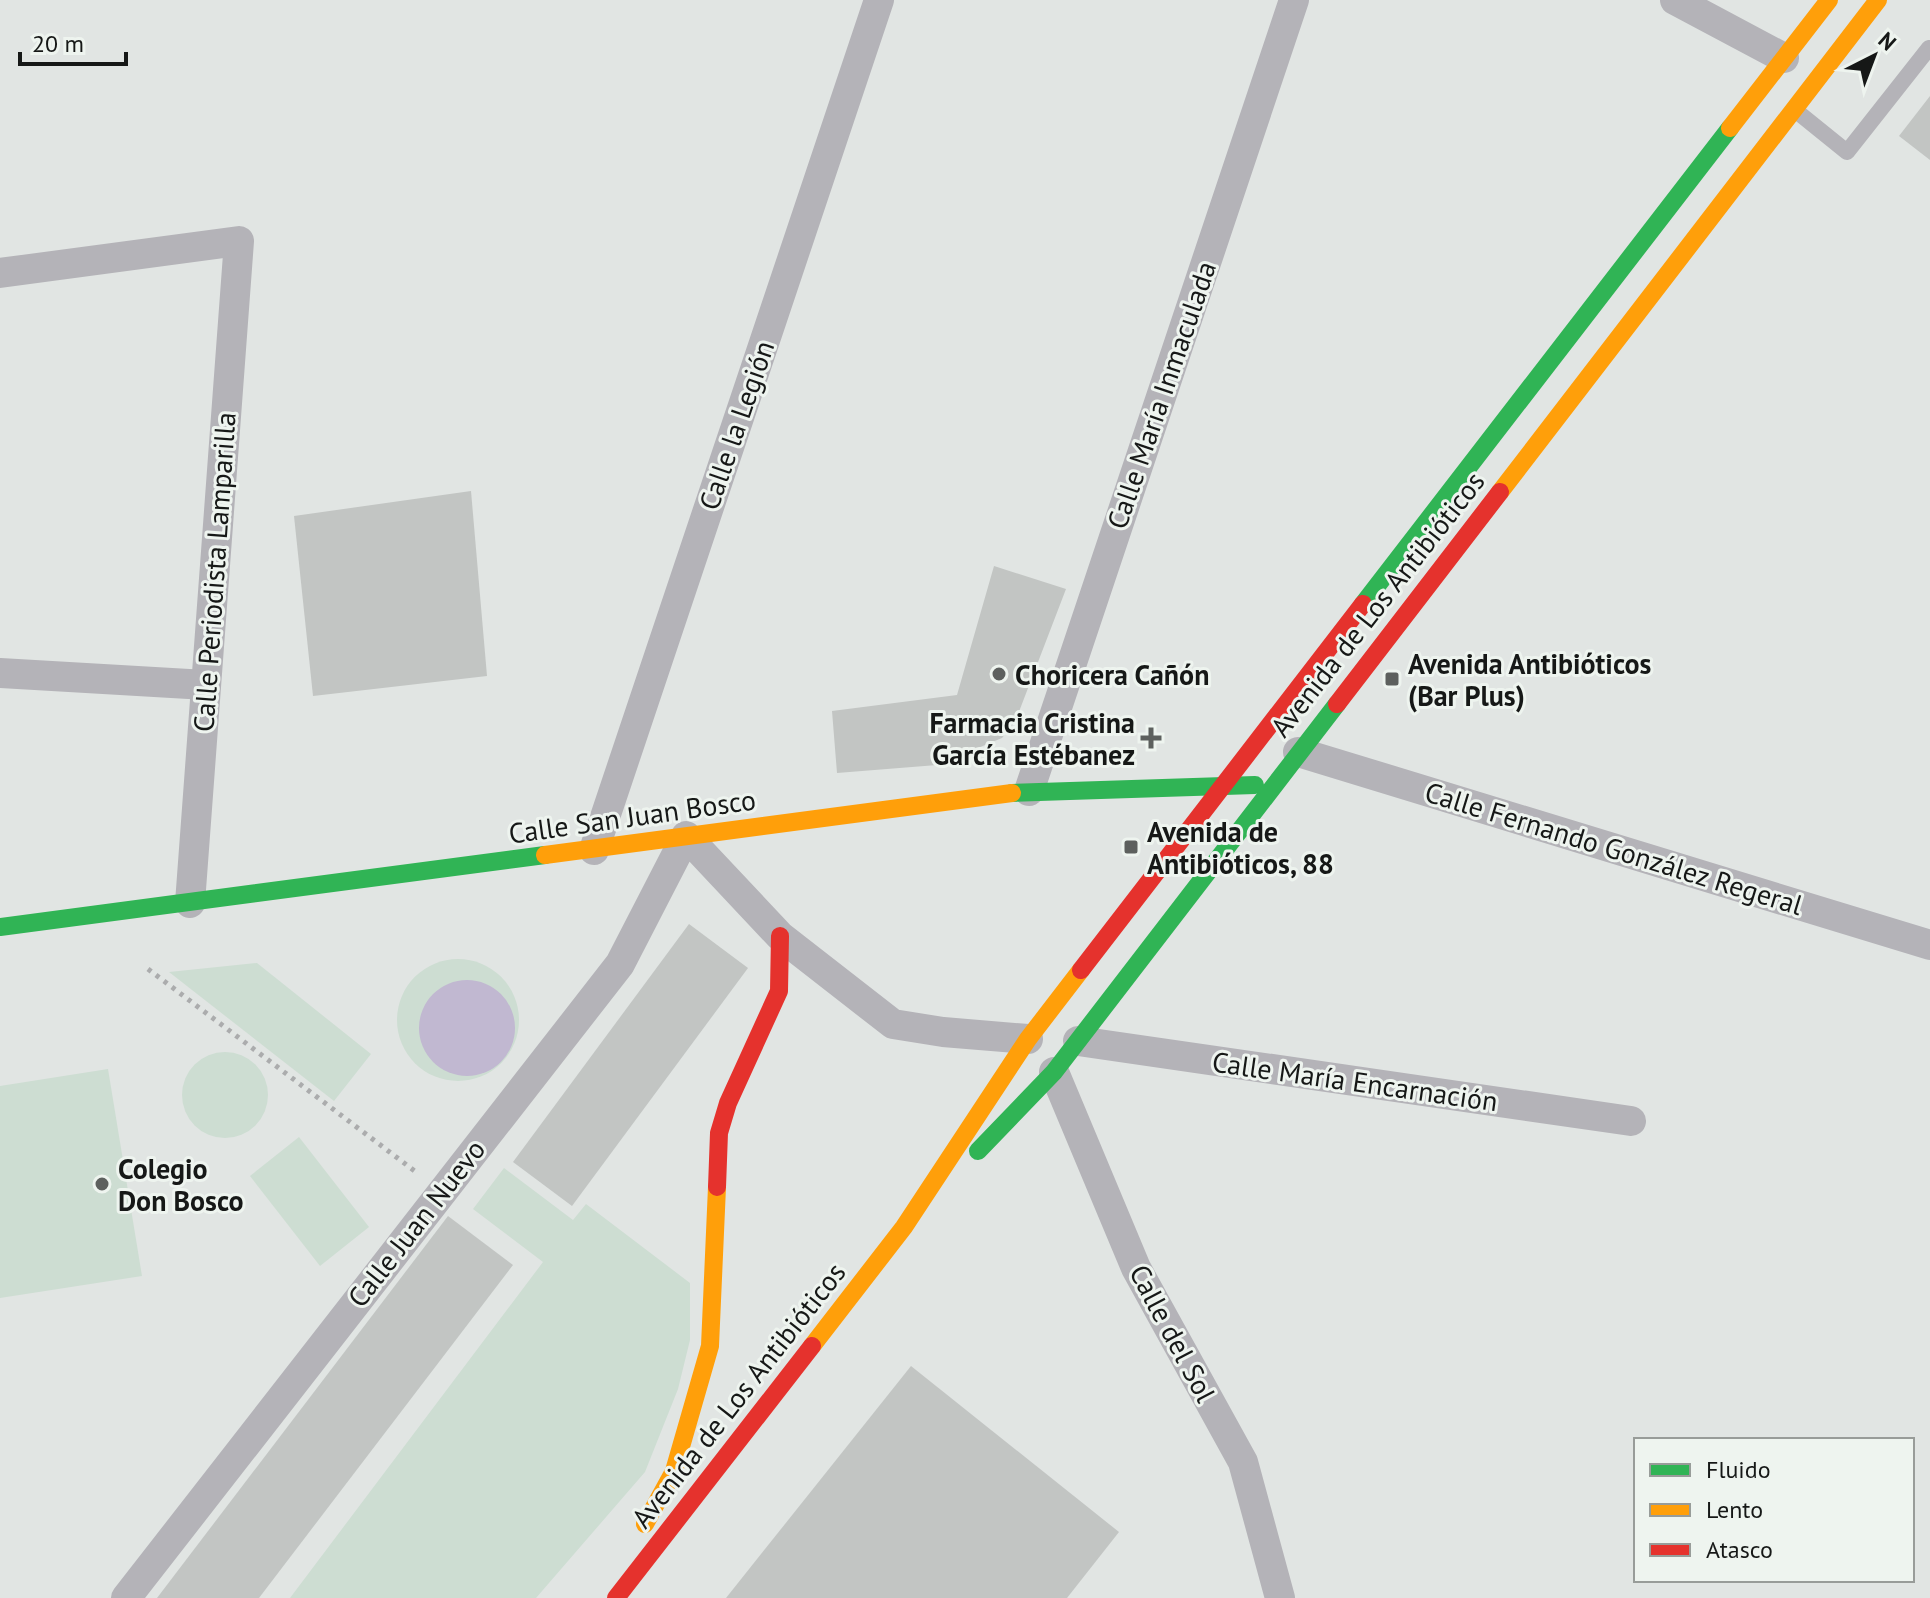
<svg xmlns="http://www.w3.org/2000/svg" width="1930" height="1598" font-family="'PT Sans',sans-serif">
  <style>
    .green { fill: #cdddd2 }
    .water { fill: #c1b8d1 }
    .building { fill: #c2c5c3 }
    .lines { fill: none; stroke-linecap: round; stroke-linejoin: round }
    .path { stroke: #abacad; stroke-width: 5; stroke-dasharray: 4 6; stroke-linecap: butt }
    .lane { stroke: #b4b3b8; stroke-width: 16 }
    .street { stroke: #b4b3b8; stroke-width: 30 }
    .fast { stroke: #30b455; stroke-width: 18 }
    .slow { stroke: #ff9f0a; stroke-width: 18 }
    .jam { stroke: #e5322d; stroke-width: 18 }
    .poi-dot { fill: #5d605e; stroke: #eef4ef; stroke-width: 3 }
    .labels { text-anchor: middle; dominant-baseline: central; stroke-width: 6; stroke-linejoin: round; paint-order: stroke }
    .street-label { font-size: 28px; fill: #161817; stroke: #eef4ef }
    .poi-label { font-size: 28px; font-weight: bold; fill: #161817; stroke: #eef4ef; text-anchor: start }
  </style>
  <rect width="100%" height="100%" fill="#e1e5e3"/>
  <!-- green -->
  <g class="green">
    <circle cx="458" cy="1020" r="61"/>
    <polygon points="257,963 371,1054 334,1101 169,972"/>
    <circle cx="225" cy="1095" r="43"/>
    <polygon points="108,1069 142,1276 0,1298 0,1086"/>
    <polygon points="299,1137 369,1227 320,1266 250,1176"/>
    <polygon points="504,1168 573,1220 586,1204 690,1283 690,1340 678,1389 645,1472 536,1598 290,1598 543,1262 473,1209"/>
  </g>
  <!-- water -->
  <circle class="water" cx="467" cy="1028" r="48"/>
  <!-- building -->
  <g class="building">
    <polygon points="1930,96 1930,160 1899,136"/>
    <polygon points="471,491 487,676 313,696 294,516"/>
    <polygon points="994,566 1066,589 1015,722 1002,738 937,765 837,773 832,711 957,695"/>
    <polygon points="689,924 748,968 572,1206 513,1162"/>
    <polygon points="448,1216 513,1265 259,1598 157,1598"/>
    <polygon points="911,1366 1119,1532 1067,1598 726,1598"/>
  </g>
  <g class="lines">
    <!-- path -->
    <polyline class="path" points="148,969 416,1172"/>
    <!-- lane -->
    <polyline class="lane" points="1795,110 1847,152 1929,48"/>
    <!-- street -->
    <g class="street">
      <polyline points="1675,0 1784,58"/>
      <polyline points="0,273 239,241 190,903"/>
      <polyline points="0,673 206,685"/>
      <polyline points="1298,752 1930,945"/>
      <polyline points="1029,791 1294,0"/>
      <polyline points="594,850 879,0"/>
      <polyline points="1078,1041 1631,1121"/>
      <polyline points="1054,1072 1136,1268 1243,1462 1280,1598"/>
      <polyline points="126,1598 620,964 686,836 780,936 893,1024 943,1032 1028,1039"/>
    </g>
    <!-- fast -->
    <g class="fast">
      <polyline points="1363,604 1730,128"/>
      <polyline points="1012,793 1255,785"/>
      <polyline points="0,927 545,855"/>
      <polyline points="978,1151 1054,1072 1337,704"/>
    </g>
    <!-- slow -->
    <g class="slow">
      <polyline points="1730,128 1829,0"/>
      <polyline points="1500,492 1878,0"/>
      <polyline points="545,855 1012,793"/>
      <polyline points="812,1346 904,1227 1028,1039 1081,970"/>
      <polyline points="645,1524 674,1471 710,1346 717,1187"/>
    </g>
    <!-- jam -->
    <g class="jam">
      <polyline points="1337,704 1500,492"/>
      <polyline points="1081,970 1363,604"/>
      <polyline points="717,1187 719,1133 728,1103 779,991 780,936"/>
      <polyline points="616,1598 812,1346"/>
    </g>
  </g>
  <!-- markers -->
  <g class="poi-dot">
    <circle cx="999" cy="674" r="8"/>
    <rect x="1384" y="671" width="16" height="16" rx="4"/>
    <path d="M1147 726h8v8h8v8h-8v8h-8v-8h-8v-8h8z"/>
    <rect x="1123" y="839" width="16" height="16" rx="4"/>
    <circle cx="102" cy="1184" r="8"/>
  </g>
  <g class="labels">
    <!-- street labels -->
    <g class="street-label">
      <text transform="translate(1161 395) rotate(-71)">Calle María Inmaculada</text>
      <text transform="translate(736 425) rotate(-71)">Calle la Legión</text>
      <text transform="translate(214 572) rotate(-86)">Calle Periodista Lamparilla</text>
      <text transform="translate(1377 604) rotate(-52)">Avenida de Los Antibióticos</text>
      <text transform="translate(632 816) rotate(-8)">Calle San Juan Bosco</text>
      <text transform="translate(1614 848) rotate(17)">Calle Fernando González Regeral</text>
      <text transform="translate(1355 1081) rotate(8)">Calle María Encarnación</text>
      <text transform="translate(416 1223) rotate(-52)">Calle Juan Nuevo</text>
      <text transform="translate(1173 1333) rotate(62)">Calle del Sol</text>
      <text transform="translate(738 1395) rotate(-52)">Avenida de Los Antibióticos</text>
    </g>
    <!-- poi labels -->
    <g class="poi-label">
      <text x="1408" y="663">Avenida Antibióticos<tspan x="1408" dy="32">(Bar Plus)</tspan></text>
      <text x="1015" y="674">Choricera Cañón</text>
      <text x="1135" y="722" text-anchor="end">Farmacia Cristina<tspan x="1135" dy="32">García Estébanez</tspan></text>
      <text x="1147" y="831">Avenida de<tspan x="1147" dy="32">Antibióticos, 88</tspan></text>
      <text x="118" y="1168">Colegio<tspan x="118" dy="32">Don Bosco</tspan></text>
    </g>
  </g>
  <!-- legend -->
  <rect x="1634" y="1438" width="280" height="144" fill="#eef4ef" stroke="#989c99" stroke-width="2"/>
  <rect x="1650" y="1464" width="40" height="12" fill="#30b455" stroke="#989c99" stroke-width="2"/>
  <text x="1706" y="1478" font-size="24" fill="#161817">Fluido</text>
  <rect x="1650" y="1504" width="40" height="12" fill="#ff9f0a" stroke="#989c99" stroke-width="2"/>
  <text x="1706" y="1518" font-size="24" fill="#161817">Lento</text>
  <rect x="1650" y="1544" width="40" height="12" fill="#e5322d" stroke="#989c99" stroke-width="2"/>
  <text x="1706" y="1558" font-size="24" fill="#161817">Atasco</text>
  <!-- north arrow -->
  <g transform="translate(1874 56) rotate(42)" stroke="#eef4ef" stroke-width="6" paint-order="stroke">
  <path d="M0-6L14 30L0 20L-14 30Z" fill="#161817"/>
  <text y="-12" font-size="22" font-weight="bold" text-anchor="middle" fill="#161817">N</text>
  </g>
  <!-- scale -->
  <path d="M20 52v12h106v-12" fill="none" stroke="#161817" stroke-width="4"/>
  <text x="32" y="52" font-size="24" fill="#161817" stroke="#eef4ef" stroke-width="6" paint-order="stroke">20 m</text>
</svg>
